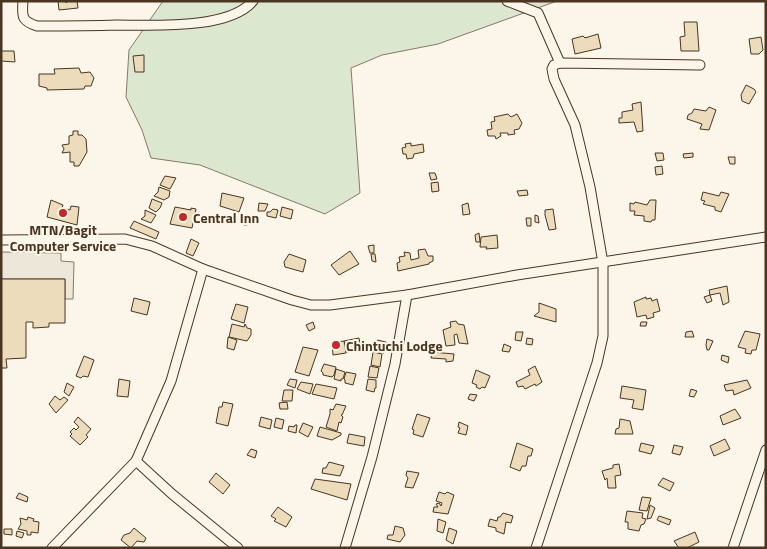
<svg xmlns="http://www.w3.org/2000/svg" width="767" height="549" font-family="'Titillium Web',sans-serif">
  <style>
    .green { fill: #dce7d0; stroke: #887966 }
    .parking { fill: #ede7d9; stroke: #887966 }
    .building { fill: #ecdcbc; stroke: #4a3520 }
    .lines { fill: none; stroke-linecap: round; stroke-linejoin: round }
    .minor-casing { stroke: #4a3520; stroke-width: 11 }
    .minor { stroke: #fbf6e9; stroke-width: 9 }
    .poi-dot { fill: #c62828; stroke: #fbf6e9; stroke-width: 2 }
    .labels { text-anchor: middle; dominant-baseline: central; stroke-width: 4; stroke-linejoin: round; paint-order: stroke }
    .poi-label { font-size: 14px; font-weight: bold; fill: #4a3520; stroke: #fbf6e9; text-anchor: start }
  </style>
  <rect width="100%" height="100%" fill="#fbf6e9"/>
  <!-- green -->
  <polygon class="green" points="163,1 557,1 438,44 382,55 351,68 360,193 325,214 200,165 151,158 142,130 126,97 129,50"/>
  <!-- parking -->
  <polygon class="parking" points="1,252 61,253 61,261 74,262 73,299 65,299 65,279 1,279"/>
  <!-- building -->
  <g class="building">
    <polygon points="58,1 66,1 66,3 68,1 77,1 78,8 59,10"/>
    <polygon points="684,22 697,22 699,51 681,51 680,37 685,36"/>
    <polygon points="598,34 601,48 575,54 572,39 583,36 585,38"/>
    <polygon points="761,37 763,50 759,54 751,54 749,39"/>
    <polygon points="1,51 14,51 15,62 1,61"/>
    <polygon points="144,55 144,72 135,72 133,56"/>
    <polygon points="79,68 81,73 90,72 94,78 91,86 85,86 84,89 47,90 47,88 39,86 39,74 55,74 54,69"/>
    <polygon points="746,85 754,89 756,92 749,104 742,101 741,95"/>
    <polygon points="641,102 643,131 637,132 634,122 619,123 619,118 622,118 622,112 633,110 632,104"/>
    <polygon points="709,107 716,110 709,130 700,129 702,124 687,119 688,115 692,113 694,109 706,111"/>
    <polygon points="508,114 511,117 517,114 522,123 519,129 514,130 515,134 508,135 508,133 500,133 501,136 496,139 495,136 488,136 487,130 492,129 491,122 495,121 494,117"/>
    <polygon points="73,131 78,131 78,135 82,135 86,139 87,152 79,166 74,166 74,162 70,162 70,152 62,153 64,149 62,145 69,144 69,136 73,135"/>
    <polygon points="411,143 411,146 423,144 424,152 414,154 413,158 407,159 406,154 403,154 402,148 406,147 405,144"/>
    <polygon points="655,153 663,153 664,160 657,161"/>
    <polygon points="693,153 693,157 684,158 683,154"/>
    <polygon points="728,157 735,157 735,164 730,164"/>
    <polygon points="662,166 663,174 656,175 655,167"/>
    <polygon points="429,173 435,173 437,179 431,180"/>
    <polygon points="165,176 176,178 170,189 160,185"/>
    <polygon points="438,182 439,191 432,192 431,183"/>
    <polygon points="159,187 170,191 169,197 164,200 154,196 158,192"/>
    <polygon points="527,190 528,195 519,196 517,191"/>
    <polygon points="703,192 719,196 721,192 729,194 721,212 715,210 715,207 703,204 705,201 701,200"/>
    <polygon points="222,193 244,198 239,212 220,206"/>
    <polygon points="152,199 162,203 160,208 156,212 149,208"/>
    <polygon points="51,200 63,205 62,208 70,210 71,206 79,207 77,225 47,217"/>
    <polygon points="650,200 656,200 655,220 652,220 651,222 644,221 644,216 634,215 635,211 630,211 630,203 634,204 635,202 647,205"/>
    <polygon points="259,203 268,204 265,211 258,211"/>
    <polygon points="468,203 470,214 463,215 462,205"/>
    <polygon points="175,207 191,210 191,208 196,209 192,228 170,224"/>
    <polygon points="282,207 293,210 291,219 280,216"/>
    <polygon points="273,209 278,210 276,218 267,216 267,212 270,212"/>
    <polygon points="553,209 556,229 549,230 545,215 545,210"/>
    <polygon points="145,210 156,215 151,223 141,219 145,216"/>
    <polygon points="535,215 538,216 539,223 535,222"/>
    <polygon points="251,218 253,224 244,225 244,219"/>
    <polygon points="526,218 531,218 531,226 527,226"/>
    <polygon points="134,221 159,232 156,239 130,228"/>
    <polygon points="479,233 480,242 476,242 475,235"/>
    <polygon points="497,235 498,248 486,249 487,247 480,247 481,237"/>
    <polygon points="191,239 199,243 193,256 186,253"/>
    <polygon points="374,245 374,253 370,253 368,246"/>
    <polygon points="425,249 428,256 433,256 433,261 429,263 429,264 398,271 397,263 400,262 399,257 405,256 404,252 410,253 411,260 419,258 418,250"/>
    <polygon points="350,251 359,264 339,275 331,265"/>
    <polygon points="289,254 306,260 303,272 285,267 284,262"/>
    <polygon points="371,254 375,254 376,262 372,261"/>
    <polygon points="1,279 65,279 65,323 49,323 49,327 33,328 33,322 26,322 26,358 6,359 7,368 1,368"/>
    <polygon points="727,286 729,302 723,305 720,293 710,295 709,290"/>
    <polygon points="710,295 712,301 707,303 704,297"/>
    <polygon points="646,297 646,299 651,298 652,301 657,299 660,311 653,313 654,317 647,319 646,315 637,317 634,302"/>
    <polygon points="134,298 150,302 147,315 131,311"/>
    <polygon points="539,303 556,309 556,322 534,316 539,312"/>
    <polygon points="236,304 248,307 244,323 231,319"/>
    <polygon points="456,321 458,324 464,325 468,344 459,343 457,334 454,335 455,345 446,346 443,330 451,327 450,322"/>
    <polygon points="313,322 315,328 309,331 306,325"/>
    <polygon points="641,322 647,322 646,326 640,326"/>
    <polygon points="232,324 244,327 245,324 247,328 251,329 251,335 247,341 229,337"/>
    <polygon points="692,331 694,337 685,337 686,332"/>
    <polygon points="745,331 760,334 756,350 752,350 751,354 745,353 746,349 738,347"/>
    <polygon points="516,332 523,332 521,341 515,340"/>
    <polygon points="228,337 237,340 234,350 227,348"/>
    <polygon points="359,338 361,350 346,352 344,341"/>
    <polygon points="527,338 533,339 532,345 526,344"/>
    <polygon points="707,339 713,341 709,350 707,350 706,345"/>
    <polygon points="377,340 386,342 384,353 374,351"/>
    <polygon points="344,341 346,353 333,355 332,343"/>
    <polygon points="504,344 511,347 509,352 502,351"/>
    <polygon points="303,347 318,350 309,376 295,372"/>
    <polygon points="373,352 382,354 380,367 371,365"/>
    <polygon points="432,352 454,354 453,361 446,362 446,359 431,358"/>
    <polygon points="722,355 729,357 728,363 721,360"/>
    <polygon points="84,356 94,360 88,377 83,376 81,378 76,376"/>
    <polygon points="324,364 336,367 334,375 332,377 323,375 323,373 321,371"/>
    <polygon points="370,366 379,368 377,378 368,377"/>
    <polygon points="535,366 542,382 536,386 535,384 525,389 523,386 518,387 516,382 530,375 528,370"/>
    <polygon points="336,369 345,372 343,379 341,379 341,381 334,379"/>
    <polygon points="476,370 490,376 485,388 482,387 480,389 476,387 477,385 472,383"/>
    <polygon points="346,372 356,374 353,385 345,383 345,380 344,379"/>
    <polygon points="119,379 130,381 128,397 117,396"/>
    <polygon points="290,379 297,380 295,388 287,385"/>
    <polygon points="368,379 376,380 376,388 375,388 374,392 366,390"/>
    <polygon points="747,380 751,388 734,395 733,390 726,391 724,385"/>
    <polygon points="301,382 313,384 310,394 297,389"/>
    <polygon points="67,383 74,387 69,396 64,392"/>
    <polygon points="316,384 337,388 334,399 312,394"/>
    <polygon points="622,386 646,390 643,410 632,408 634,400 620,398"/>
    <polygon points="691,389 697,391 694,397 689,396"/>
    <polygon points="284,390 293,390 292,401 282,401"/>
    <polygon points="470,394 477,395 474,401 468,399"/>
    <polygon points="55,396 60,400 64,397 68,400 56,413 49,404"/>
    <polygon points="223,402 233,404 228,426 216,423 219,407 222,407"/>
    <polygon points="287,402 288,409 280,409 279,403"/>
    <polygon points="336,404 346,406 342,415 341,415 343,417 341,423 339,422 337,431 326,427 330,414 330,409 333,410"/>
    <polygon points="735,409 741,418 723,425 720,416"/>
    <polygon points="417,414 430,418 423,437 413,434 414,430 412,429"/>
    <polygon points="78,417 91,429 86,435 88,437 80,445 70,436 72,434 70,432 74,428 76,430 79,427 74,422"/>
    <polygon points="261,417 272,420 270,429 259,426"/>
    <polygon points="276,418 284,420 282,429 274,427"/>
    <polygon points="620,419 630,421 633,434 615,434 616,429 619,428"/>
    <polygon points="459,422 468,426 466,435 458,433 460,428 458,427"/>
    <polygon points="303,423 313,427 308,437 299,432"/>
    <polygon points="295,425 297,425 296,433 288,431 289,426 294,427"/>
    <polygon points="320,427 341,433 341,435 332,440 317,436"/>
    <polygon points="349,434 365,437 364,446 347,443"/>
    <polygon points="725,439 730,449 714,456 710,446"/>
    <polygon points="517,443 533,449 531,456 528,456 526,466 522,466 520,471 510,467"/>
    <polygon points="641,443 654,446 651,454 639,451"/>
    <polygon points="674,445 683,447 680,455 672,453"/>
    <polygon points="251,449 257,451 255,458 247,455"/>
    <polygon points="329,462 344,466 340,476 322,473 323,468 326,468"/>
    <polygon points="619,464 621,475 615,476 616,488 608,488 607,478 605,480 602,471 613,468 613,465"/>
    <polygon points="407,471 419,473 413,488 405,487 408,478 406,475"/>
    <polygon points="216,473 230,485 223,494 209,482"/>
    <polygon points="663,478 674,483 670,491 658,485"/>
    <polygon points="315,479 351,484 347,500 311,489"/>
    <polygon points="439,492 445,494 447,492 454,495 448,514 433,512 434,507 438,507 436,504 439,503 441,506 442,503 436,501"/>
    <polygon points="19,493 28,497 27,502 16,498"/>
    <polygon points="642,497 651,498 647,511 639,510"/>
    <polygon points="650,505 655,508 651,518 647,519"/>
    <polygon points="278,507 292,517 286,527 274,521 276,519 271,516"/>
    <polygon points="627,511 643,513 642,518 646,519 644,524 641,525 639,531 628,529 628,522 625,522"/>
    <polygon points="503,513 513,516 511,523 506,522 504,534 496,531 496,528 488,526 490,519 497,521 498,517 500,517"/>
    <polygon points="659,516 671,520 669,525 657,520"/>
    <polygon points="28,517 34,519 33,521 39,522 38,533 31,532 31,535 27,535 27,531 18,529 21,524 20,518 27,520"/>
    <polygon points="438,519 446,522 443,533 437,531"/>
    <polygon points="395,526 403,528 405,535 400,542 387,539 388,535 393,535"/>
    <polygon points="134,528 146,538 144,542 137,541 131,548 121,540 124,535 130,533"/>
    <polygon points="449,528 457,531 453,544 446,540"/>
    <polygon points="4,529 12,529 12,535 4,534"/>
    <polygon points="17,531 24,533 22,538 16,536"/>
    <polygon points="695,532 699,542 687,548 679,548 674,541"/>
  </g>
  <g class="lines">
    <defs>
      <g id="minor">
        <path d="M 23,1 C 22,16 21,21 37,26 C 64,26 90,26 117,25 C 151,25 229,30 253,1"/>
        <polyline points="507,1 538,13 560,63"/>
        <polyline points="1,240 125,239 152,246 203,269 292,300 311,305 330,305 407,295 517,275 766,237"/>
        <polyline points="203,269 171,381 136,461 172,494 238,548"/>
        <polyline points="52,548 136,461"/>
        <polyline points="345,548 372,457 395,364 407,295"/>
        <polyline points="536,548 597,363 603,336 603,263 590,187 575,125 554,79 552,69 554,65 560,63 700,65"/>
        <polyline points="733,548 766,450"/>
      </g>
    </defs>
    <!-- minor casing -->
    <use href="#minor" class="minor-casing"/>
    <!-- minor -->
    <use href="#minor" class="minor"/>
  </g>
  <!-- markers -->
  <g class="poi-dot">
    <circle cx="63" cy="213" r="5"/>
    <circle cx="183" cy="217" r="5"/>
    <circle cx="336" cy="345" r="5"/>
  </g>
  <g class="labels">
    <!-- poi labels -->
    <g class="poi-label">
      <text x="193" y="217">Central Inn</text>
      <text x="63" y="229" text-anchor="middle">MTN/Bagit<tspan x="63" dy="16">Computer Service</tspan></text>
      <text x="346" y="345">Chintuchi Lodge</text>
    </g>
  </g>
  <!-- border -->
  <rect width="767" height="549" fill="none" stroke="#4a3520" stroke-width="5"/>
</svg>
